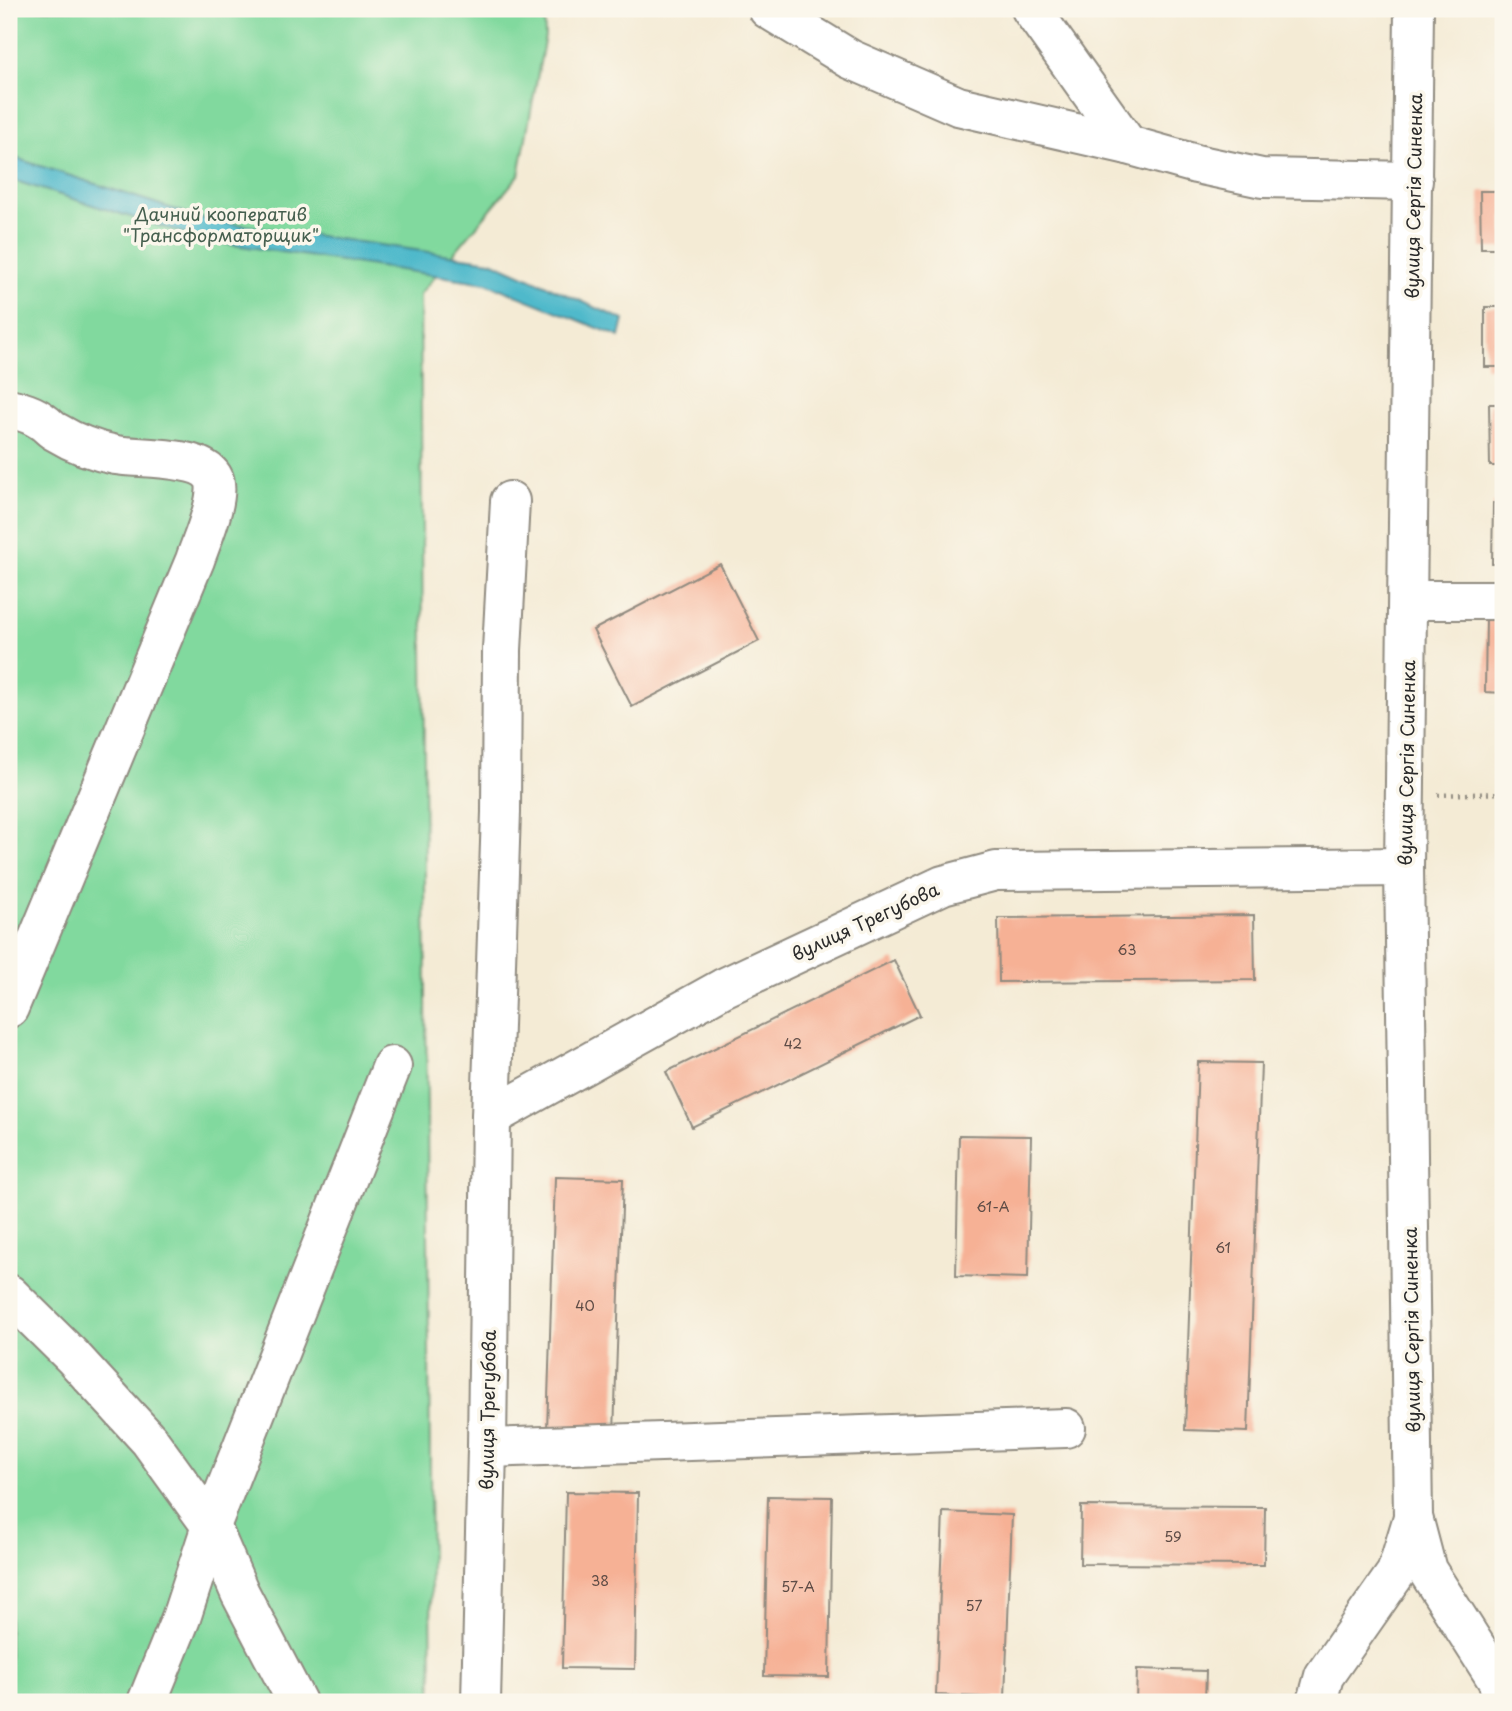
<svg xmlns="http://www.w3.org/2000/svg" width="1512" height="1711" viewBox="0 0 1512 1711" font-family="'Playpen Sans',sans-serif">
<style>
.green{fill:#81d99e;stroke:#568264;stroke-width:2}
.water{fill:#4fb9cb;stroke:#3d727b;stroke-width:2}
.building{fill:#f6b195}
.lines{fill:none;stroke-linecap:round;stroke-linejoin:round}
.minor-casing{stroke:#908b80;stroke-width:42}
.path{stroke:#908b80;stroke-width:4.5;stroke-dasharray:2 5;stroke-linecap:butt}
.minor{stroke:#fff;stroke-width:38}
.labels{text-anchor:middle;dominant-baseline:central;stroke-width:7;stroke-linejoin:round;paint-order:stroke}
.number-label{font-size:14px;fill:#5e4c46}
.street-label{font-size:18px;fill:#2b2b2b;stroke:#fbf7ec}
.park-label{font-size:18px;fill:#455f4e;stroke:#fbf7ec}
</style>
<rect width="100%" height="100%" fill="#fbf7ec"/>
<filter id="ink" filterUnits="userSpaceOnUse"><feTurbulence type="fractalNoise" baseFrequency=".0143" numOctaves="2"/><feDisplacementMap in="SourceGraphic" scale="14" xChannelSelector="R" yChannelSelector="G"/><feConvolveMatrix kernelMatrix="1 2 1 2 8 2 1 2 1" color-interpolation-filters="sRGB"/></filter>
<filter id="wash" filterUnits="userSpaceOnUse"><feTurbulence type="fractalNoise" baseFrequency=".00686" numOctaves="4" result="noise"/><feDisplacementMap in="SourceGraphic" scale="28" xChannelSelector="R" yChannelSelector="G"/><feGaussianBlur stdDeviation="1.57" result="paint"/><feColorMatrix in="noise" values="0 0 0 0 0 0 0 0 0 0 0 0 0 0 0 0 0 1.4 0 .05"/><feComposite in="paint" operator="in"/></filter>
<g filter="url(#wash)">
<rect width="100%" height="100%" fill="#f4ebd5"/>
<path class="green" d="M 9,9 L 544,9 L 545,36 L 519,175 L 420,294 L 432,1702 L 9,1702 Z"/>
<path class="water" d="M 9,156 L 207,220 L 491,261 L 624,320 L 620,337 L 486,283 L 208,241 L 9,179 Z"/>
<g id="blocks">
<g class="building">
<path d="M 1480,191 L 1503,191 L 1503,248 L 1481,248 Z"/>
<rect x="1485" y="307" width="18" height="60"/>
<path d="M 1489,404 L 1503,404 L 1503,466 L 1490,466 Z"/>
<path d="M 1493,503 L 1503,503 L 1503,564 L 1492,564 Z"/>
<path d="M 720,564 L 759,641 L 632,707 L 593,630 Z"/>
<path d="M 1486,617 L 1503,618 L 1503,693 L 1485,692 Z"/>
<path d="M 1254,915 L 1255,980 L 999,982 L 998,918 Z"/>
<path d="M 894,960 L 920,1015 L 692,1127 L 666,1072 Z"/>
<path d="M 1198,1062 L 1261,1063 L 1248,1432 L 1185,1430 Z"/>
<path d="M 959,1135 L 1031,1136 L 1028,1278 L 956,1276 Z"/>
<path d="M 555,1177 L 623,1179 L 614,1433 L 547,1431 Z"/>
<path d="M 566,1492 L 638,1493 L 635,1669 L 562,1668 Z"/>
<path d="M 768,1496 L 832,1497 L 829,1677 L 764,1676 Z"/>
<path d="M 1081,1506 L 1265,1507 L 1264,1565 L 1080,1564 Z"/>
<path d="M 943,1512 L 1012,1515 L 1005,1698 L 936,1695 Z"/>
<path d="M 1137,1669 L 1206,1671 L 1205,1702 L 1136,1702 Z"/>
</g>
</g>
</g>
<g filter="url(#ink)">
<use href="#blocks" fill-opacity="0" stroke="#908b80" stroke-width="2"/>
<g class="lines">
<defs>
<g id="minor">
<path d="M 768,9 L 850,59 L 958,106 L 1128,145 L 1196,164 L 1262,178 L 1413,181"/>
<path d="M 1031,9 L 1128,145"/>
<path d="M 1414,9 L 1404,867 L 1413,1517 L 1427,1570 L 1497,1680 L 1503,1699"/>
<path d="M 9,408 C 21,411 33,414 43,422 C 48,425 51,430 56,432 C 74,443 95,451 116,455 C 140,459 200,455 213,477 C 223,493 201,542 195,560 L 9,1008"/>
<path d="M 1408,600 L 1503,600"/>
<path d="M 491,1117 L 723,988 L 943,885 L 996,871 L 1404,867"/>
<path d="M 9,1294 L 73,1357 L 149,1440 L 211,1526 L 240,1593 L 297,1702"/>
<path d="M 487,1448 L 1066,1428"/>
<path d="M 147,1702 L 181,1618 L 211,1526 L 392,1066"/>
<path d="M 481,1702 L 487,1448 L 491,1117 L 501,812 L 502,650 L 510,501"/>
<path d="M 1317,1702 L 1324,1676 L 1396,1573 L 1413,1517"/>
</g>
</defs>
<use href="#minor" class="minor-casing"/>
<path class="path" d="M 1438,795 L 1503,793"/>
<use href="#minor" class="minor"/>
</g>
</g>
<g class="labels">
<g class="number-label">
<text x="1127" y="949">63</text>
<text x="793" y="1043">42</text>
<text x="993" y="1206">61-А</text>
<text x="1223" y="1247">61</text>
<text x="585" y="1305">40</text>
<text x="1173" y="1536">59</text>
<text x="600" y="1580">38</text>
<text x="798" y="1586">57-А</text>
<text x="974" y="1605">57</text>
</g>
<g class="street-label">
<text transform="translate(1413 196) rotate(-89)">вулиця Сергія Синенка</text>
<text transform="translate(1406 763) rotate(-89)">вулиця Сергія Синенка</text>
<text transform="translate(865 921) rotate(-25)">вулиця Трегубова</text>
<text transform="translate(1411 1330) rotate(-91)">вулиця Сергія Синенка</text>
<text transform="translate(487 1410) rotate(-89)">вулиця Трегубова</text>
</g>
<g class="park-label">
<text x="221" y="213">Дачний кооператив<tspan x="221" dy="21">"Трансформаторщик"</tspan></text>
</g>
</g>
<rect width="1512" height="1711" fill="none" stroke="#fbf7ec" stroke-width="35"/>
</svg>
